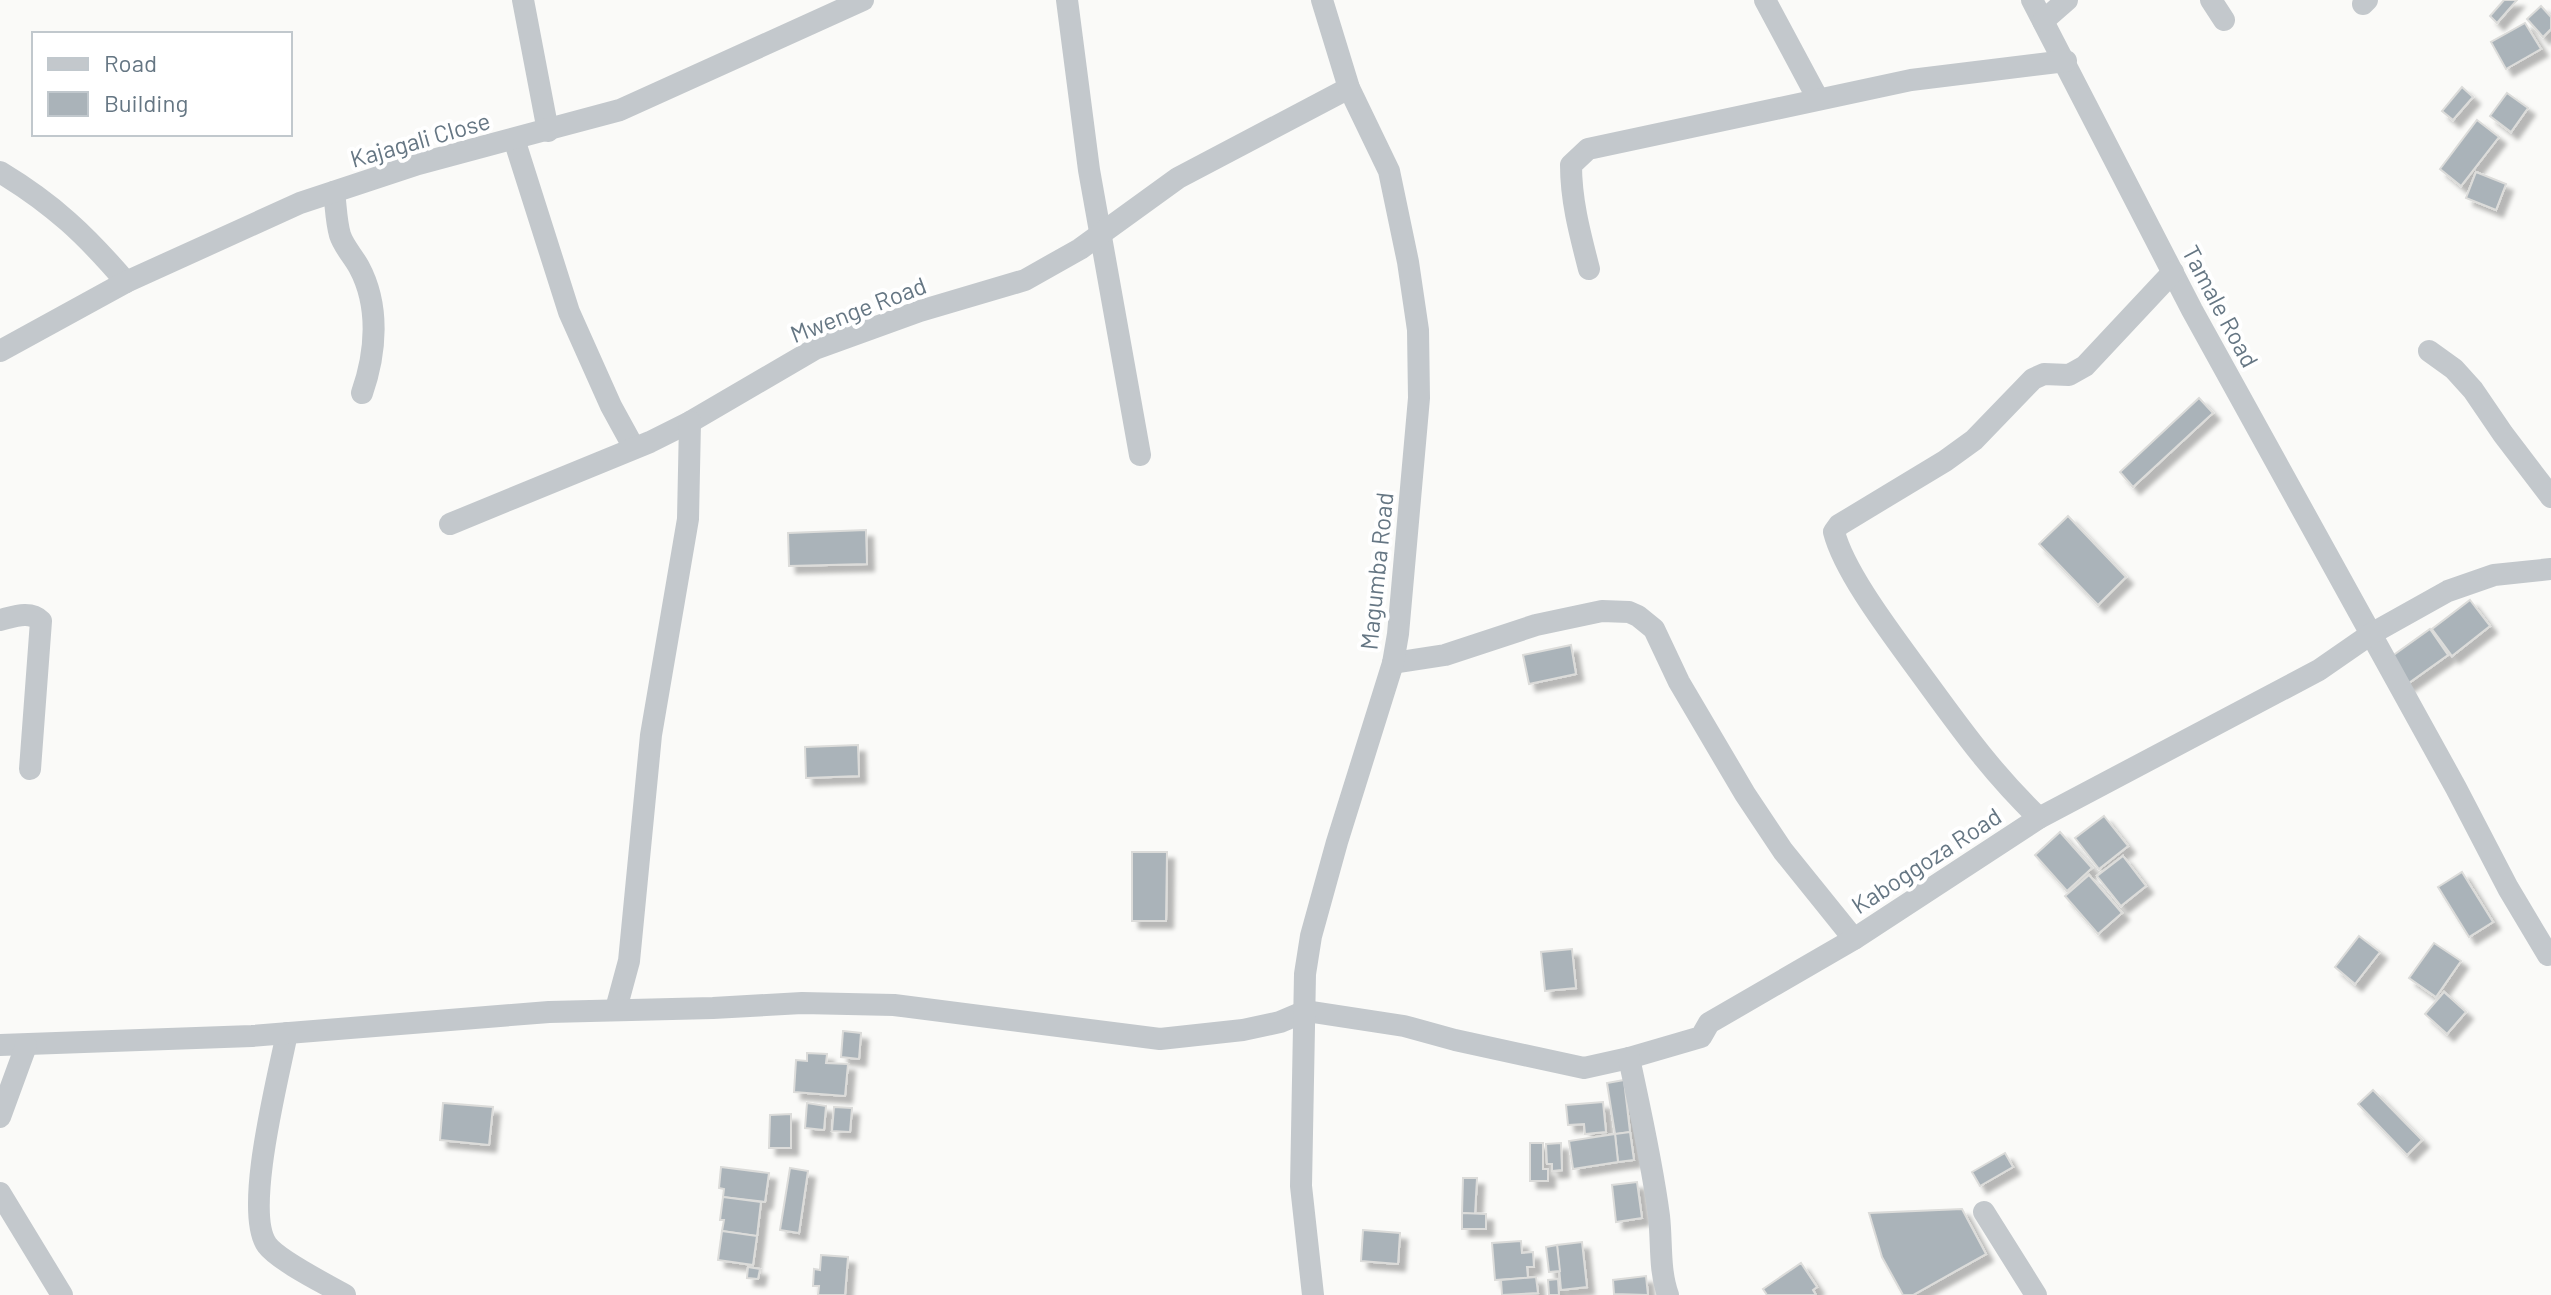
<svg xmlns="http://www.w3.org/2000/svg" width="2551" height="1295" viewBox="0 0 2551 1295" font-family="Barlow,sans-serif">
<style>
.building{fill:#aab3b9;stroke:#dcdcda;stroke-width:2;filter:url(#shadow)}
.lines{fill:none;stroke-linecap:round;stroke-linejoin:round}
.street{stroke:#c3c8cc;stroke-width:22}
.labels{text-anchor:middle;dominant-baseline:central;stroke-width:8;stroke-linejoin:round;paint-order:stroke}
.street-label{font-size:24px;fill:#657683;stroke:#fff}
</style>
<defs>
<filter id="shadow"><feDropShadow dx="7" dy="7" stdDeviation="2" flood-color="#0004"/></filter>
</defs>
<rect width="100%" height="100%" fill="#fafaf8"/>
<g class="building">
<path d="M 2504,0 L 2517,0 L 2497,23 L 2490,16 Z"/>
<path d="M 2541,6 L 2551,17 L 2551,29 L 2543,37 L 2527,19 Z"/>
<path d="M 2525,23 L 2541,49 L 2506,69 L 2491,42 Z"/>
<path d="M 2462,87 L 2473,97 L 2453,120 L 2442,111 Z"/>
<path d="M 2507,93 L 2528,108 L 2511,132 L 2490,116 Z"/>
<path d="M 2477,120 L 2499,137 L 2461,186 L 2440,169 Z"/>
<path d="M 2476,172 L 2506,184 L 2496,210 L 2466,198 Z"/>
<path d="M 2199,398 L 2213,413 L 2133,487 L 2120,472 Z"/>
<path d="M 2068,516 L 2126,577 L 2098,605 L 2039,544 Z"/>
<path d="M 866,530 L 867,564 L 789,566 L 788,533 Z"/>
<path d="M 2470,600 L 2490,626 L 2452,656 L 2432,629 Z"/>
<path d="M 2430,629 L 2448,655 L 2406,685 L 2388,659 Z"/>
<path d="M 1571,645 L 1576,674 L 1529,684 L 1523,655 Z"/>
<path d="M 858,745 L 859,776 L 806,778 L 805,747 Z"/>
<path d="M 2104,816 L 2128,846 L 2099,869 L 2075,838 Z"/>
<path d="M 2060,832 L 2092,868 L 2067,891 L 2035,855 Z"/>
<path d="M 1132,852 L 1167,852 L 1166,921 L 1132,921 Z"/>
<path d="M 2123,856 L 2146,886 L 2121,906 L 2097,876 Z"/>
<path d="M 2462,872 L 2493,922 L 2469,937 L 2438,887 Z"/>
<path d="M 2089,875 L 2122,913 L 2098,934 L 2065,896 Z"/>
<path d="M 2359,936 L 2380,952 L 2355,984 L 2335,967 Z"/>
<path d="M 2434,943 L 2461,961 L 2436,997 L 2409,978 Z"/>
<path d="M 1572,949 L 1576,988 L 1545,991 L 1541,952 Z"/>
<path d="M 2444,992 L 2466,1012 L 2447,1034 L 2425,1014 Z"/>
<path d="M 843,1031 L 861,1033 L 859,1059 L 841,1057 Z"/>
<path d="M 807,1053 L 827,1054 L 826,1063 L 848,1064 L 845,1096 L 794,1092 L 796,1060 L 807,1061 Z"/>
<path d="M 1624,1080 L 1630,1132 L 1615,1134 L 1607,1083 Z"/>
<path d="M 2373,1090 L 2422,1140 L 2407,1155 L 2358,1104 Z"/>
<path d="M 1603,1102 L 1606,1132 L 1585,1134 L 1584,1124 L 1568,1125 L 1566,1105 Z"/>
<path d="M 443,1103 L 493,1107 L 489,1145 L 440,1140 Z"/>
<path d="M 807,1103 L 826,1106 L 824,1130 L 805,1128 Z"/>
<path d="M 834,1107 L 852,1108 L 850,1132 L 832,1131 Z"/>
<path d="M 791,1114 L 791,1148 L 769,1148 L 770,1115 Z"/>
<path d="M 1630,1132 L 1634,1160 L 1618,1162 L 1615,1134 Z"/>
<path d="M 1615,1134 L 1618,1162 L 1573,1169 L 1569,1141 Z"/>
<path d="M 1530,1143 L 1543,1143 L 1543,1169 L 1548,1169 L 1548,1181 L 1530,1181 Z"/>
<path d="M 1561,1143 L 1562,1170 L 1552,1171 L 1552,1164 L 1547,1164 L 1546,1144 Z"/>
<path d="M 2005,1153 L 2013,1167 L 1980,1186 L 1972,1172 Z"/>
<path d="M 721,1167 L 769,1173 L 765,1202 L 723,1197 L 724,1189 L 719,1188 Z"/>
<path d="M 790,1168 L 808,1171 L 799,1233 L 780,1230 Z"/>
<path d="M 1463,1178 L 1477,1178 L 1475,1214 L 1462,1213 Z"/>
<path d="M 1637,1182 L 1642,1218 L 1616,1222 L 1612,1185 Z"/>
<path d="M 723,1197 L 761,1202 L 757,1236 L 722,1231 L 724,1220 L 720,1220 Z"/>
<path d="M 1962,1209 L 1986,1254 L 1913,1295 L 1903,1295 L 1882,1257 L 1869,1213 Z"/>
<path d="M 1462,1213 L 1486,1214 L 1486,1229 L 1462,1229 Z"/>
<path d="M 1363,1230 L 1400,1233 L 1398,1264 L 1361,1261 Z"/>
<path d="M 722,1231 L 757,1236 L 753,1265 L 718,1260 Z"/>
<path d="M 1521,1241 L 1522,1253 L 1533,1252 L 1534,1267 L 1527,1267 L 1528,1278 L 1495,1280 L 1492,1243 Z"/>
<path d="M 1582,1242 L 1587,1287 L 1561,1290 L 1557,1245 Z"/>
<path d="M 1557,1245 L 1560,1271 L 1549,1272 L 1546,1247 Z"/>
<path d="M 821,1255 L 848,1257 L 845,1295 L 818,1295 L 819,1286 L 813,1286 L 814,1269 L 820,1270 Z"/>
<path d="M 1801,1263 L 1817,1287 L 1813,1290 L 1816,1295 L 1767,1295 L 1763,1289 Z"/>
<path d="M 748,1267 L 760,1269 L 758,1279 L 747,1278 Z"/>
<path d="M 1646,1276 L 1648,1295 L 1614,1294 L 1613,1280 Z"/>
<path d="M 1536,1277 L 1538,1293 L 1502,1295 L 1501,1280 Z"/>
<path d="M 1558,1279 L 1559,1295 L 1549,1295 L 1548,1280 Z"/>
</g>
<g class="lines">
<g class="street">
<path d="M 523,0 L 548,131"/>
<path d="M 1067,0 L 1089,170 L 1140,455"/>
<path d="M 1765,0 L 1818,99"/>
<path d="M 2032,0 L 2192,310 L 2456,788 L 2508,888 L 2548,955"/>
<path d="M 2211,0 L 2224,20"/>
<path d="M 2363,4 L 2367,0"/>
<path d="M 2043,21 L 2067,0"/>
<path d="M 514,139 L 569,312 L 611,406 L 634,448"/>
<path d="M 0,172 C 53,204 86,235 126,282"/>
<path d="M 334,192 C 336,206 336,221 340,235 C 344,247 353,256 359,267 C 380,306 376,353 362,393"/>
<path d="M 1589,269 C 1580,234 1571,201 1571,165 L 1588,149 L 1911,80 L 2066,61"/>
<path d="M 0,351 L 126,282 L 300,203 L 418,164 L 620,110 L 863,0"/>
<path d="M 2429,351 L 2454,369 L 2473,390 L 2503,434 L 2551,497"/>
<path d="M 450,524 L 650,442 L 690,422 L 815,349 L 920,311 L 1025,280 L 1080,249 L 1178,178 L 1349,88"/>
<path d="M 0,620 C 13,617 30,610 41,621 L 30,769"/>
<path d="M 1393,663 L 1445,655 L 1536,625 L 1602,611 L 1629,612 L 1638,616 L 1654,629 L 1679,682 L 1745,794 L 1783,851 L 1854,939"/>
<path d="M 2039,818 C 1987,768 1954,719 1912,662 C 1888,629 1844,571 1834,532 L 1839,525 L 1945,461 L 1974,440 L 2033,379 L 2044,374 L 2069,375 L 2085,366 L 2173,272"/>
<path d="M 616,1009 L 629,961 L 651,735 L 688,519 L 690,422"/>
<path d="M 287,1033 C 279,1075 243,1212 267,1245 C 279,1261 326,1284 345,1295"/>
<path d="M 0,1045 L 252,1036 L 549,1012 L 713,1008 L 802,1003 L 894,1005 L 1160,1039 L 1243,1030 L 1280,1022 L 1306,1011 L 1404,1026 L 1455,1040 L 1584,1068 L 1629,1058 L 1701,1037 L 1709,1023 L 1854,939 L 2039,818 L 2319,670 L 2371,634 L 2448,591 L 2494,575 L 2551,569"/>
<path d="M 1629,1058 C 1640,1110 1652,1162 1659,1216 C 1662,1242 1659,1270 1668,1295"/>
<path d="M 0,1117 L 26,1046"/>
<path d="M 0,1193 L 62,1295"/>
<path d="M 1984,1212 L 2036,1295"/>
<path d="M 1313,1295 L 1301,1186 L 1305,974 L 1311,936 L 1337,842 L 1393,663 L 1398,634 L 1419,398 L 1418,330 L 1408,262 L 1389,171 L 1349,88 L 1322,0"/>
</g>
</g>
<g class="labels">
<g class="street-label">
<text transform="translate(420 139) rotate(-16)">Kajagali Close</text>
<text transform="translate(2221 306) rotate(62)">Tamale Road</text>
<text transform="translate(858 309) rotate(-21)">Mwenge Road</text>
<text transform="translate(1376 571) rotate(-84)">Magumba Road</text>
<text transform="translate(1926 860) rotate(-33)">Kaboggoza Road</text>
</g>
</g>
<rect x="32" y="32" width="260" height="104" fill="#ffffff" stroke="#c1c8cd" stroke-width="2"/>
<rect x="48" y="58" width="40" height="12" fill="#c3c8cc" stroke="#c1c8cd" stroke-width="2"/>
<text x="104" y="72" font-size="24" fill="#657683">Road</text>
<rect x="48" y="92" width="40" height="24" fill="#aab3b9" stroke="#c1c8cd" stroke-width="2"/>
<text x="104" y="112" font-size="24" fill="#657683">Building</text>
</svg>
